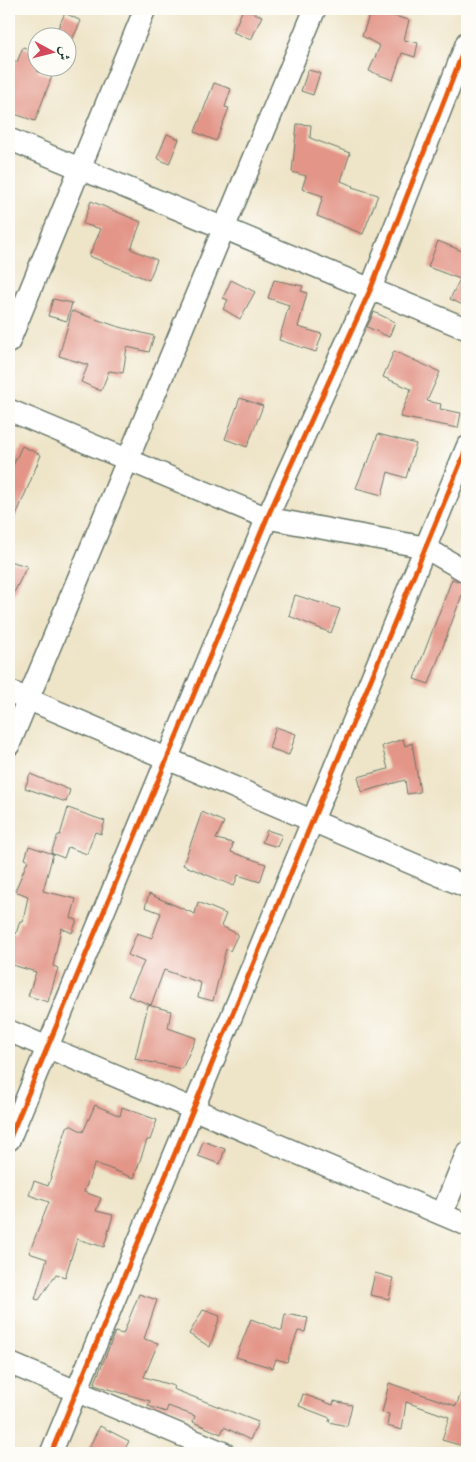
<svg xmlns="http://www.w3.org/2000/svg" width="476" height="1462" viewBox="0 0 476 1462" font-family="'EB Garamond',Amiri,serif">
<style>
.building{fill:#e39588}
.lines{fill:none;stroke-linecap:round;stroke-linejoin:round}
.minor-casing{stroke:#677768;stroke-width:24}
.minor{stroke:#fff;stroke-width:21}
.cycleway-casing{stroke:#fdfcf7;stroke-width:8}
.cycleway{stroke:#e8590c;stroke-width:5}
</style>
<rect width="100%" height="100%" fill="#fdfcf7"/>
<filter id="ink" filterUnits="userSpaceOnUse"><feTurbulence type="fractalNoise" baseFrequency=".02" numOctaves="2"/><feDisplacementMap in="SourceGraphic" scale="10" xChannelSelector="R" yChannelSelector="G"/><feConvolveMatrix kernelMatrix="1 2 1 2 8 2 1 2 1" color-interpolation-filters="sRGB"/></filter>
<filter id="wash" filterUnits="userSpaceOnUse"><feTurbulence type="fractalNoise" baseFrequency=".0096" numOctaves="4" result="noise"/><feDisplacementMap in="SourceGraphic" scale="20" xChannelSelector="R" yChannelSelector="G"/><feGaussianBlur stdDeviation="1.12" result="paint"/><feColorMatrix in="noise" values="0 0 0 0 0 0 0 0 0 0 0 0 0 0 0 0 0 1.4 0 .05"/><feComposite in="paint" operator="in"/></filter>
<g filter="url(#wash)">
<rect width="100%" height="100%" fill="#eee4c8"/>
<g id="blocks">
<g class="building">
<path d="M 243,9 L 262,16 L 251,40 L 233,32 Z"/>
<path d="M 371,10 L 409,20 L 404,40 L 418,43 L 415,57 L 402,53 L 393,80 L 369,71 L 380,46 L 362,36 Z"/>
<path d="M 65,13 L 81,21 L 72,40 L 56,32 Z"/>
<path d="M 23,47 L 38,53 L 38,72 L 52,76 L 35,121 L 9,112 L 9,58 L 17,62 Z"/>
<path d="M 308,70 L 320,73 L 313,95 L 301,91 Z"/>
<path d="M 214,83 L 231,89 L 225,107 L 229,108 L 216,141 L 195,132 Z"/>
<path d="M 297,124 L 311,125 L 310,138 L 350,153 L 341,181 L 353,186 L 352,187 L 378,195 L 363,234 L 317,216 L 323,196 L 302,189 L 306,176 L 292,172 Z"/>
<path d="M 167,134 L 179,139 L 169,164 L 157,158 Z"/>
<path d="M 91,201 L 141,222 L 131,249 L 157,260 L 149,280 L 89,256 L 101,229 L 83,224 Z"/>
<path d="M 438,241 L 467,253 L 467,307 L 450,299 L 460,279 L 428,267 Z"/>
<path d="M 231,280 L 255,292 L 240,319 L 223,309 L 228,300 L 223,298 Z"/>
<path d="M 274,280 L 303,286 L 301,291 L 307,293 L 298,327 L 322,334 L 316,352 L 279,340 L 289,305 L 268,298 Z"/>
<path d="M 53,299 L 72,303 L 67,321 L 48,316 Z"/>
<path d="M 72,311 L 116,326 L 154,336 L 149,352 L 127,347 L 123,373 L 109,371 L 101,391 L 81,382 L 88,365 L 59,356 Z"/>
<path d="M 374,312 L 395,322 L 389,337 L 367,327 Z"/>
<path d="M 394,351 L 440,372 L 427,401 L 441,404 L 440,409 L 461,413 L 458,428 L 400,417 L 411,389 L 383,377 Z"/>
<path d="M 240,398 L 263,406 L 247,447 L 225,439 Z"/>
<path d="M 378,434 L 416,444 L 406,478 L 388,472 L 382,495 L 356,488 L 366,463 L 368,463 Z"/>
<path d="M 22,446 L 41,455 L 9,533 L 9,474 Z"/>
<path d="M 9,561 L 27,566 L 9,603 Z"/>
<path d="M 452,579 L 466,584 L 429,684 L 414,679 Z"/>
<path d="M 295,595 L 340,609 L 331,633 L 289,616 Z"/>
<path d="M 276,727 L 296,734 L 289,755 L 269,748 Z"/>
<path d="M 403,739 L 405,746 L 412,743 L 420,792 L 407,794 L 405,780 L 362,792 L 358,777 L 388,769 L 382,746 Z"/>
<path d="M 30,774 L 70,790 L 66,802 L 25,788 Z"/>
<path d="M 68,808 L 105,821 L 101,834 L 95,832 L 87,854 L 68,847 L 64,858 L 51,853 L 58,835 L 60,835 Z"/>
<path d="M 202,812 L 224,822 L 216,839 L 233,843 L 231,852 L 266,864 L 260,882 L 238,875 L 234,886 L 183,865 Z"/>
<path d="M 267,830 L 282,835 L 277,847 L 262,842 Z"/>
<path d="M 29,846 L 53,854 L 43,891 L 76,899 L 71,918 L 77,920 L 72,933 L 61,928 L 53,966 L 58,968 L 48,1002 L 28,996 L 36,972 L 9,964 L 9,931 L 16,934 L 20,921 L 23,922 L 28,896 L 15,891 L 28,860 L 25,859 Z"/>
<path d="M 149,894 L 195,914 L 198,902 L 226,914 L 221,926 L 238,934 L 230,951 L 226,949 L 213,1001 L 198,997 L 201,983 L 164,970 L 151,1005 L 128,996 L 144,962 L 128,955 L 137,933 L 152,938 L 161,913 L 145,907 Z"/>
<path d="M 148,1005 L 171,1011 L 168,1028 L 196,1038 L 182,1069 L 135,1059 Z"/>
<path d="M 95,1105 L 120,1116 L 122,1107 L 157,1120 L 150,1140 L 147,1140 L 134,1178 L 95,1163 L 84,1192 L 101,1198 L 96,1211 L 113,1215 L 104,1247 L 77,1239 L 65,1277 L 56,1274 L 39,1300 L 35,1299 L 47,1259 L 29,1253 L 49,1202 L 29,1195 L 34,1181 L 48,1186 L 67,1127 L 70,1125 L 83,1132 Z"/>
<path d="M 203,1141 L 225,1149 L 220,1164 L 198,1156 Z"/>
<path d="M 375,1273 L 393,1278 L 389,1299 L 370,1295 Z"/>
<path d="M 139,1294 L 157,1300 L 144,1339 L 158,1343 L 144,1377 L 174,1386 L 173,1389 L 258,1422 L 250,1440 L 224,1427 L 221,1434 L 193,1422 L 195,1416 L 168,1406 L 166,1412 L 148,1406 L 150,1401 L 94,1385 L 115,1332 L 123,1334 Z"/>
<path d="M 203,1310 L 220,1316 L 210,1347 L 189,1334 Z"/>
<path d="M 285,1314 L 308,1318 L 305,1332 L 298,1331 L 287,1362 L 276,1359 L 273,1368 L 236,1357 L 251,1319 L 282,1331 Z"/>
<path d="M 466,1380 L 467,1432 L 463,1446 L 442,1440 L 449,1417 L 406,1402 L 402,1430 L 387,1426 L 389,1414 L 382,1413 L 389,1383 L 456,1406 Z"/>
<path d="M 303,1394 L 333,1405 L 334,1401 L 352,1405 L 347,1426 L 329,1422 L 330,1418 L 299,1406 Z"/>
<path d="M 100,1426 L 129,1441 L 123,1453 L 86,1453 Z"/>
</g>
</g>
</g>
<g filter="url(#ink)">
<use href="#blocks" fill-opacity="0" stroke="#677768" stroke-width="1"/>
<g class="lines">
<defs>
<g id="minor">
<path d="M 9,139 L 467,329"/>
<path d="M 9,342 L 145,9"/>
<path d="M 9,410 L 267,518 L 424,547 L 467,572"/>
<path d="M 9,691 L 467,887"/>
<path d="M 9,745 L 315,9"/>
<path d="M 9,1031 L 467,1225"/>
<path d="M 9,1140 L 267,518 L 371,288 L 467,42"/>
<path d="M 442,1214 L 467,1153"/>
<path d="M 9,1363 L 224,1453"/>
<path d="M 51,1453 L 467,447"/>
</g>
</defs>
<use href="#minor" class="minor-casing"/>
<use href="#minor" class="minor"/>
<defs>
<g id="cycleway">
<path d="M 9,1140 L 267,518 L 371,288 L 467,42"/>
<path d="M 51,1453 L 467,447"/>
</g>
</defs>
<use href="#cycleway" class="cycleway-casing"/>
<use href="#cycleway" class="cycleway"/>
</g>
</g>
<rect width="476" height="1462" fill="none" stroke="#fdfcf7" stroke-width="30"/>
<g transform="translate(52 52) rotate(97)"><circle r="24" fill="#fdfcf7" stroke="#a4b0a9"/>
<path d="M0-4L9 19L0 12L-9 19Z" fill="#d1495b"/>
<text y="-8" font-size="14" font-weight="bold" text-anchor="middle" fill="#1f3d34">ش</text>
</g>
</svg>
